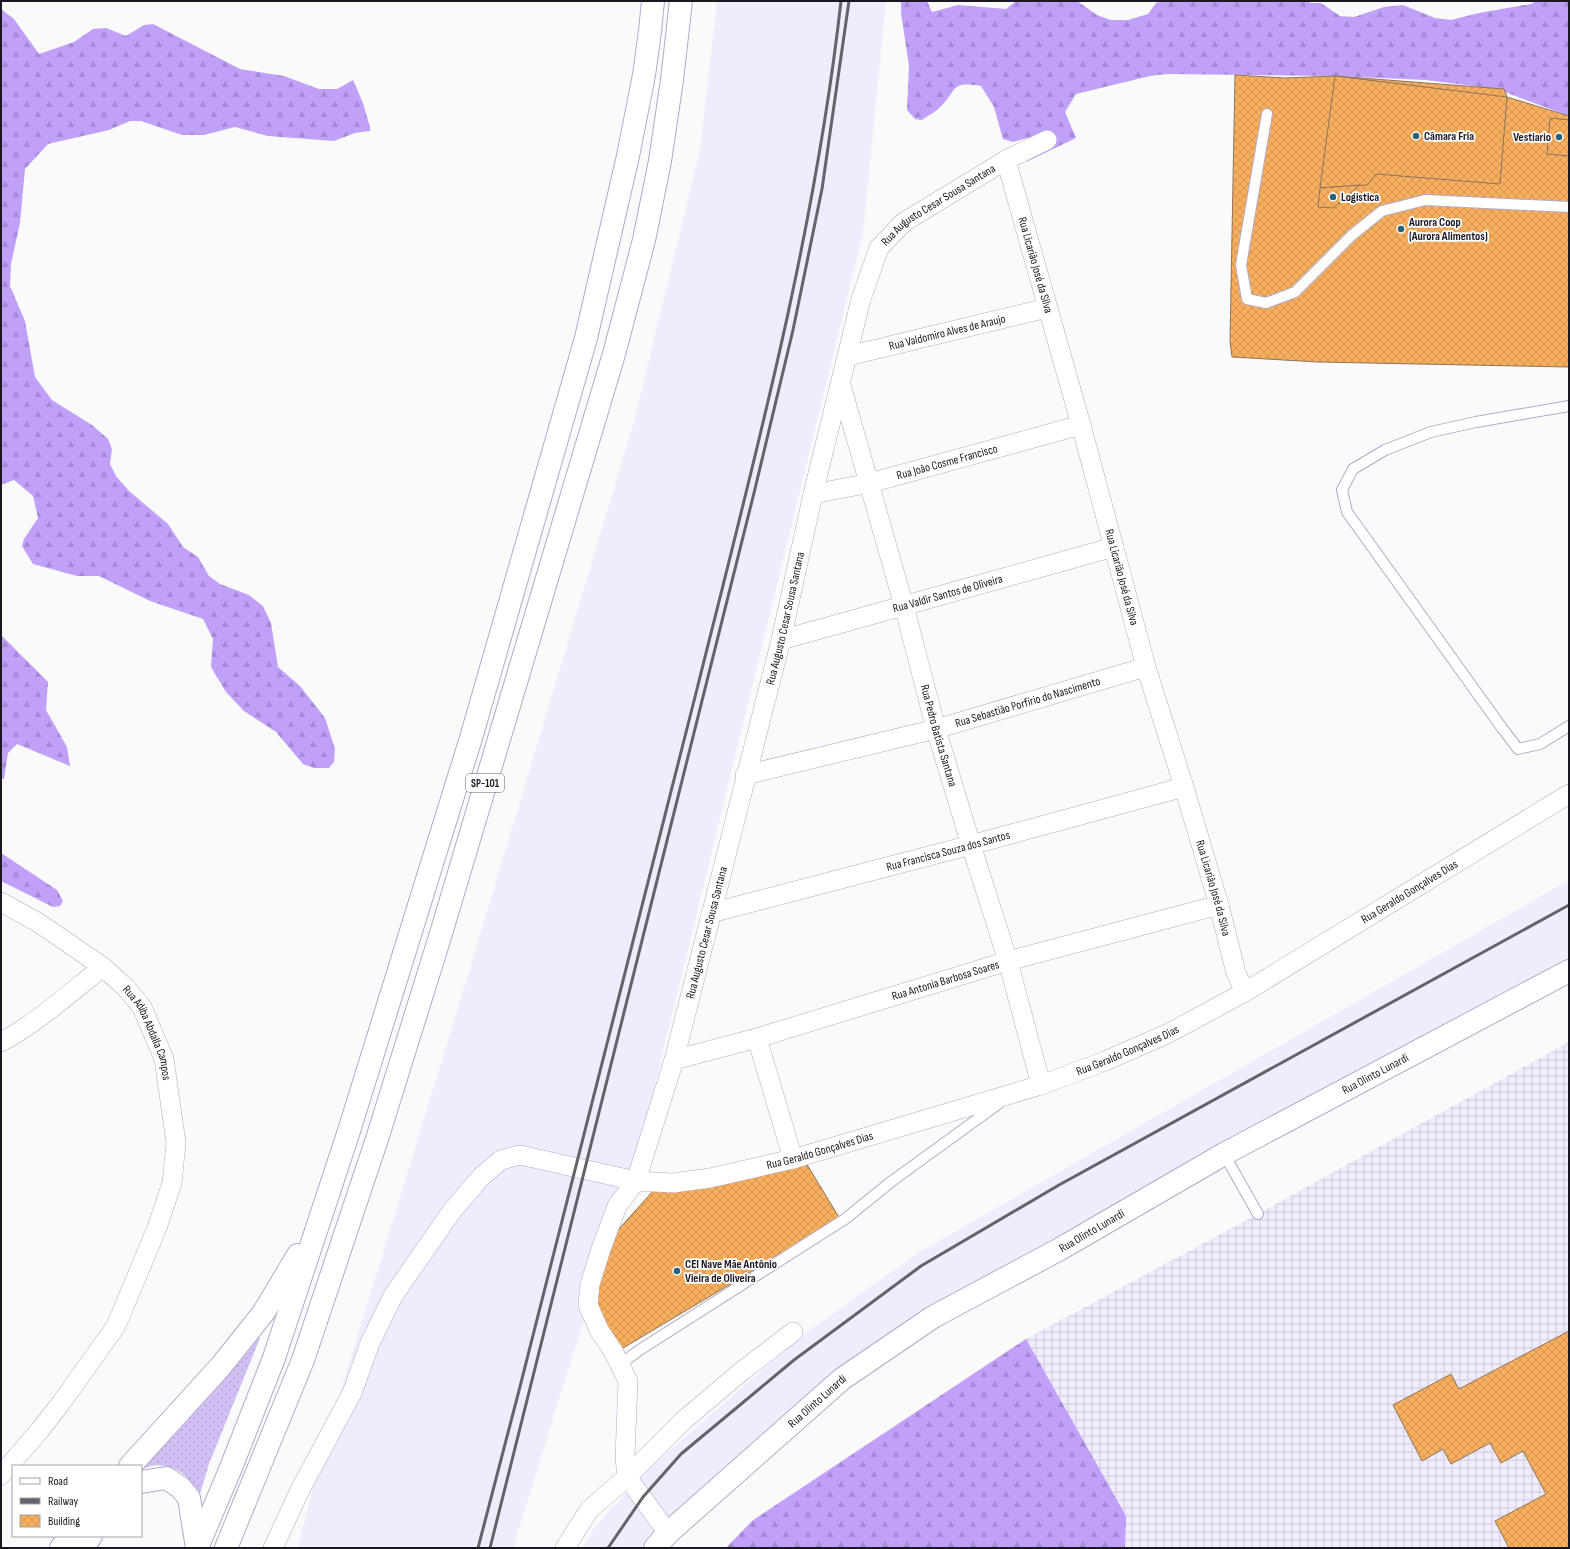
<svg xmlns="http://www.w3.org/2000/svg" width="1570" height="1549" viewBox="0 0 1570 1549" font-family="'Sofia Sans Condensed',sans-serif">
<style>
.built{fill:#f1ecfd}
.industrial{fill:url(#industrial-grid)}
.grass{fill:url(#grass-dots)}
.forest{fill:url(#forest-firs)}
.building{fill:url(#building-cross-hatch);stroke:#8d745c}
.lines{fill:none;stroke-linecap:round;stroke-linejoin:round}
.lane-casing{stroke:#b4a9c9;stroke-width:12}
.street-casing{stroke:#b4a9c9;stroke-width:20}
.secondary-casing{stroke:#b4a9c9;stroke-width:24}
.highway-casing{stroke:#b4a9c9;stroke-width:24}
.lane{stroke:#fff;stroke-width:10}
.street{stroke:#fff;stroke-width:19}
.secondary{stroke:#fff;stroke-width:22}
.highway{stroke:#fff;stroke-width:22}
.rail{stroke:#65626a;stroke-width:3}
.poi-dot{fill:#29627b;stroke:#fff;stroke-width:1.5}
.labels{text-anchor:middle;dominant-baseline:central;stroke-width:3.5;stroke-linejoin:round;paint-order:stroke}
.shield{fill:#fff;stroke:#5f5d64;stroke-width:1}
.shield-label{font-size:11px;font-weight:bold;fill:#1b1722}
.poi-label{font-size:12px;font-weight:bold;fill:#1b1722;stroke:#fff;text-anchor:start}
.street-label{font-size:12px;fill:#1b1722;stroke:#fff}
</style>
<defs>
<pattern id="industrial-grid" width="8" height="8" patternUnits="userSpaceOnUse"><rect width="8" height="8" fill="#f1ecfd"/><path d="M0 4h8M4 0v8" fill="none" stroke="#cecad9"/></pattern>
<pattern id="grass-dots" width="8" height="8" patternUnits="userSpaceOnUse"><rect width="8" height="8" fill="#d2c0f4"/><path d="M2 2h.1M6 6h.1" fill="none" stroke="#b4a4d1" stroke-width="1.8" stroke-linecap="round"/></pattern>
<pattern id="forest-firs" width="22" height="20" patternUnits="userSpaceOnUse"><rect width="22" height="20" fill="#c1a0f9"/><path d="M5 1l3.5 6h-7zM16 11l3.5 6h-7z" fill="#a589d5"/></pattern>
<pattern id="building-cross-hatch" width="8" height="8" patternUnits="userSpaceOnUse"><rect width="8" height="8" fill="#f7af5e"/><path d="M0 0l8 8M0 8l8-8" fill="none" stroke="#d39651"/></pattern>
</defs>
<rect width="100%" height="100%" fill="#fafafa"/>
<g class="built">
<path d="M 717,1 L 886,1 L 863,233 L 641,1142 L 564,1383 L 513,1548 L 298,1548 L 319,1462 L 469,972 L 634,422 L 700,150 Z"/>
<path d="M 1569,880 L 1569,971 L 933,1317 L 655,1548 L 582,1548 L 594,1528 L 644,1473 L 800,1337 L 918,1253 Z"/>
</g>
<path class="industrial" d="M 1569,1042 L 1569,1548 L 726,1548 L 752,1521 L 1026,1339 L 1258,1214 Z"/>
<path class="grass" d="M 253,1337 L 260,1338 L 209,1464 L 195,1511 C 195,1502 195,1490 191,1483 C 183,1467 154,1459 141,1471 L 141,1466 Z"/>
<g class="forest">
<path d="M 901,1 L 927,1 L 932,12 L 958,5 L 1006,9 L 1016,1 L 1077,1 L 1097,15 L 1111,20 L 1128,20 L 1148,14 L 1156,3 L 1161,1 L 1308,1 L 1310,3 L 1321,3 L 1340,16 L 1354,17 L 1384,7 L 1403,5 L 1435,18 L 1451,20 L 1479,13 L 1531,4 L 1536,1 L 1569,1 L 1569,116 L 1497,89 L 1426,80 L 1335,76 L 1167,74 L 1150,76 L 1076,94 L 1065,112 L 1076,138 L 1026,162 L 1043,145 L 1034,136 L 1013,142 L 1003,139 L 994,107 L 981,86 C 948,80 958,92 938,109 C 934,113 927,116 922,120 L 915,119 L 907,110 L 909,66 L 901,13 Z"/>
<path d="M 1,9 L 14,19 L 39,54 L 74,42 L 93,29 L 106,28 L 126,36 L 144,25 L 153,24 L 240,69 L 284,76 L 319,89 L 337,89 L 353,80 L 363,103 L 370,127 L 370,131 L 355,133 L 334,141 L 268,136 L 235,127 L 204,135 L 182,135 L 141,121 L 130,121 L 109,130 L 48,144 L 25,169 L 20,223 L 11,264 L 10,286 L 25,321 L 35,377 L 52,400 L 92,425 L 108,439 L 112,449 L 110,464 L 116,476 L 129,491 L 168,524 L 183,547 L 198,557 L 209,576 L 220,584 L 249,595 L 263,606 L 271,623 L 278,667 L 300,686 L 325,718 L 335,749 L 334,762 L 329,768 L 314,768 L 303,764 L 276,732 L 244,711 L 226,692 L 211,667 L 213,639 L 203,619 L 150,601 L 99,576 L 77,576 L 33,564 L 22,546 L 24,539 L 38,518 L 33,496 L 14,480 L 1,485 Z"/>
<path d="M 1,635 L 48,682 L 46,710 L 67,747 L 70,766 L 17,744 L 8,753 L 4,779 L 1,779 Z"/>
<path d="M 1,853 L 57,890 L 63,901 L 60,906 L 53,907 L 1,881 Z"/>
<path d="M 1026,1339 L 1126,1516 L 1125,1548 L 726,1548 L 752,1521 Z"/>
</g>
<g class="building">
<path d="M 1235,75 L 1285,78 L 1335,76 L 1504,89 L 1507,97 L 1569,116 L 1569,367 L 1318,362 L 1232,357 L 1230,341 Z"/>
<path d="M 1335,76 L 1507,97 L 1500,184 L 1376,174 L 1367,185 L 1320,188 Z"/>
<path d="M 1550,118 L 1569,120 L 1569,156 L 1547,154 Z"/>
<path d="M 1360,185 L 1333,208 L 1318,207 L 1320,188 Z"/>
<path d="M 803,1158 L 840,1219 L 618,1351 L 590,1302 L 610,1239 L 653,1191 Z"/>
<path d="M 1569,1331 L 1569,1548 L 1509,1548 L 1495,1521 L 1546,1494 L 1523,1451 L 1501,1463 L 1490,1443 L 1451,1464 L 1443,1449 L 1422,1461 L 1393,1405 L 1451,1374 L 1459,1389 Z"/>
</g>
<g class="lines">
<defs>
<g id="lane">
<path d="M 1267,114 L 1241,265 L 1247,299 L 1266,303 L 1295,292 L 1352,235 L 1382,211 L 1425,200 L 1569,207"/>
<path d="M 1569,406 L 1476,422 L 1431,432 L 1385,450 L 1353,469 L 1342,490 L 1347,512 L 1502,728 L 1518,749 L 1540,744 L 1569,726"/>
<path d="M 1224,1154 L 1258,1214"/>
<path d="M 620,1365 L 638,1351 L 845,1219 L 892,1181 L 1001,1102"/>
</g>
<g id="street">
<path id="s1" d="M 1006,160 L 1081,425 L 1146,667 L 1184,787 L 1219,905 L 1236,973 L 1245,992"/>
<path id="s2" d="M 848,356 L 1047,308"/>
<path id="s3" d="M 841,385 L 904,606 L 936,729 L 971,845 L 1008,961 L 1041,1085"/>
<path id="s4" d="M 813,494 L 870,483 L 1081,425"/>
<path id="s5" d="M 781,640 L 1114,547"/>
<path id="s6" d="M 745,775 L 936,729 L 1146,667"/>
<path id="s7" d="M 1,902 L 39,923 L 103,967 L 125,987 L 142,1007 L 164,1059 L 176,1143 L 172,1183 L 157,1228 L 116,1326 L 61,1403 L 40,1430 L 1,1475"/>
<path id="s8" d="M 711,913 L 971,845 L 1184,787"/>
<path d="M 757,1038 L 793,1159"/>
<path d="M 1,1042 C 36,1024 72,991 103,967"/>
<path id="s9" d="M 674,1060 L 757,1038 L 1008,961 L 1219,905"/>
<path id="s10" d="M 668,1533 L 627,1477 L 625,1457 L 628,1381 L 613,1351 L 599,1330 L 588,1305 L 590,1284 L 601,1249 L 617,1206 L 636,1181 L 674,1060 L 781,640 L 813,494 L 861,299 L 879,248 L 904,222 L 1006,160 L 1047,140"/>
<path id="s11" d="M 273,1548 L 301,1488 L 352,1393 L 370,1343 L 393,1296 L 452,1211 L 482,1176 L 501,1160 L 520,1155 L 636,1181 L 673,1183 L 710,1178 L 793,1159 L 1041,1085 L 1105,1061 L 1167,1034 L 1245,992 L 1569,794"/>
<path d="M 565,1548 L 589,1510 L 627,1477 L 684,1420 L 742,1371 L 793,1332"/>
</g>
<g id="secondary">
<path id="s12" d="M 655,1548 L 668,1533 L 842,1379 L 933,1317 L 1060,1249 L 1224,1154 L 1569,971"/>
</g>
<g id="highway">
<path d="M 130,1466 L 221,1366 L 264,1312 L 298,1255"/>
<path d="M 141,1482 L 166,1478 L 180,1487 L 189,1498 L 197,1548"/>
<path d="M 61,1548 L 70,1536"/>
<path d="M 82,1548 L 91,1536"/>
<path d="M 197,1548 L 230,1470 L 274,1358 L 348,1134 L 471,738 L 586,338 L 628,156 L 644,75 L 650,31 L 653,1"/>
<path d="M 226,1548 L 303,1360 L 377,1139 L 439,940 L 614,354 L 644,240 L 660,161 L 672,80 L 681,1"/>
</g>
</defs>
<use href="#lane" class="lane-casing"/>
<use href="#street" class="street-casing"/>
<use href="#secondary" class="secondary-casing"/>
<use href="#highway" class="highway-casing"/>
<use href="#lane" class="lane"/>
<use href="#street" class="street"/>
<use href="#secondary" class="secondary"/>
<use href="#highway" class="highway"/>
<g class="rail">
<path d="M 478,1548 C 553,1262 625,975 697,689 C 754,461 815,234 841,1"/>
<path d="M 490,1548 L 754,493 L 793,330 L 822,189 L 849,1"/>
<path d="M 608,1548 L 643,1497 L 681,1454 L 794,1360 L 921,1266 L 1059,1185 L 1569,905"/>
</g>
</g>
<g class="poi-dot">
<circle cx="1416" cy="136" r="4"/>
<circle cx="1559" cy="137" r="4"/>
<circle cx="1333" cy="197" r="4"/>
<circle cx="1401" cy="229" r="4"/>
<circle cx="677" cy="1271" r="4"/>
</g>
<g class="labels">
<rect class="shield" x="466" y="774" width="38" height="18" rx="3"/>
<g class="shield-label">
<text x="485" y="783">SP-101</text>
</g>
<g class="poi-label">
<text x="1424" y="136">Câmara Fria</text>
<text x="1551" y="137" text-anchor="end">Vestiario</text>
<text x="1341" y="197">Logistica</text>
<text x="1409" y="222">Aurora Coop<tspan x="1409" dy="14">(Aurora Alimentos)</tspan></text>
<text x="685" y="1264">CEI Nave Mãe Antônio<tspan x="685" dy="14">Vieira de Oliveira</tspan></text>
</g>
<g class="street-label">
<text stroke="none"><textPath href="#s10" startOffset="1425">Rua Augusto Cesar Sousa Santana</textPath></text>
<text stroke="none"><textPath href="#s1" startOffset="109">Rua Licarião José da Silva</textPath></text>
<text stroke="none"><textPath href="#s2" startOffset="102">Rua Valdomiro Alves de Araujo</textPath></text>
<text stroke="none"><textPath href="#s4" startOffset="138">Rua João Cosme Francisco</textPath></text>
<text stroke="none"><textPath href="#s1" startOffset="433">Rua Licarião José da Silva</textPath></text>
<text stroke="none"><textPath href="#s5" startOffset="173">Rua Valdir Santos de Oliveira</textPath></text>
<text stroke="none"><textPath href="#s10" startOffset="969">Rua Augusto Cesar Sousa Santana</textPath></text>
<text stroke="none"><textPath href="#s6" startOffset="292">Rua Sebastião Porfírio do Nascimento</textPath></text>
<text stroke="none"><textPath href="#s3" startOffset="364">Rua Pedro Batista Santana</textPath></text>
<text stroke="none"><textPath href="#s8" startOffset="245">Rua Francisca Souza dos Santos</textPath></text>
<text stroke="none"><textPath href="#s1" startOffset="757">Rua Licarião José da Silva</textPath></text>
<text stroke="none"><textPath href="#s11" startOffset="1428">Rua Geraldo Gonçalves Dias</textPath></text>
<text stroke="none"><textPath href="#s10" startOffset="645">Rua Augusto Cesar Sousa Santana</textPath></text>
<text stroke="none"><textPath href="#s9" startOffset="283">Rua Antonia Barbosa Soares</textPath></text>
<text stroke="none"><textPath href="#s7" startOffset="203">Rua Adiba Abdalla Campos</textPath></text>
<text stroke="none"><textPath href="#s11" startOffset="1104">Rua Geraldo Gonçalves Dias</textPath></text>
<text stroke="none"><textPath href="#s12" startOffset="867">Rua Olinto Lunardi</textPath></text>
<text stroke="none"><textPath href="#s11" startOffset="780">Rua Geraldo Gonçalves Dias</textPath></text>
<text stroke="none"><textPath href="#s12" startOffset="543">Rua Olinto Lunardi</textPath></text>
<text stroke="none"><textPath href="#s12" startOffset="219">Rua Olinto Lunardi</textPath></text>
</g>
</g>
<rect width="1570" height="1549" fill="none" stroke="#1b1722" stroke-width="4"/>
<rect x="12" y="1465" width="130" height="72" fill="#ffffff" stroke="#a4a2a7"/>
<rect x="20" y="1478" width="20" height="6" fill="#ffffff" stroke="#a4a2a7"/>
<text x="48" y="1485" font-size="12" fill="#1b1722">Road</text>
<rect x="20" y="1498" width="20" height="6" fill="#65626a" stroke="#a4a2a7"/>
<text x="48" y="1505" font-size="12" fill="#1b1722">Railway</text>
<rect x="20" y="1515" width="20" height="12" fill="url(#building-cross-hatch)" stroke="#a4a2a7"/>
<text x="48" y="1525" font-size="12" fill="#1b1722">Building</text>
</svg>
